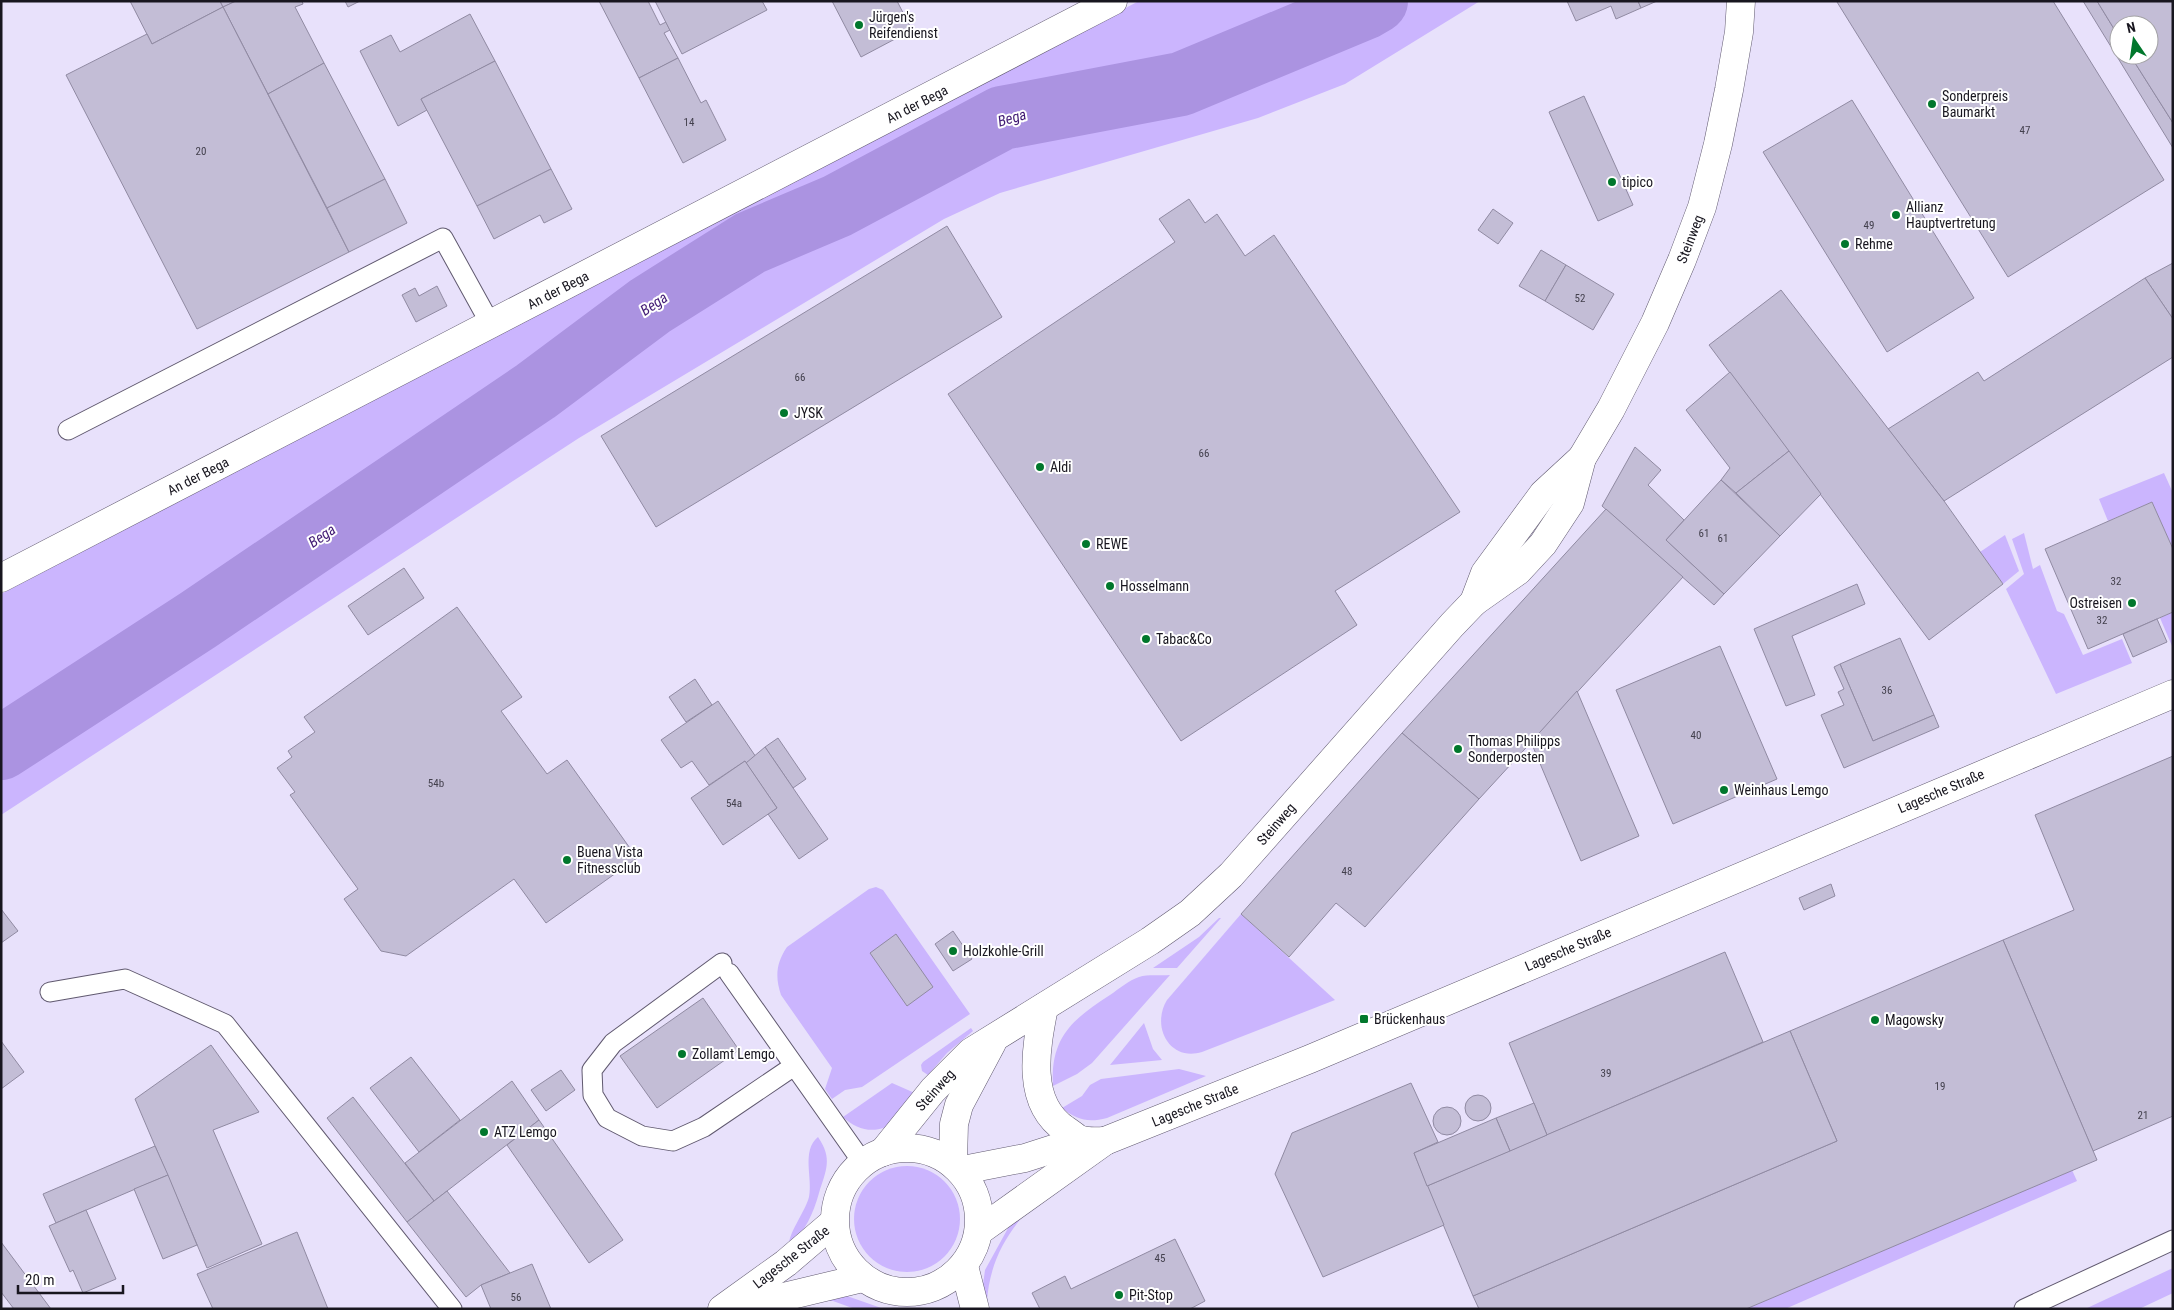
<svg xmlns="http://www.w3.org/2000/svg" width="2174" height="1310" viewBox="0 0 2174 1310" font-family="'Roboto Condensed',sans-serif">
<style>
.green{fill:#cbb5fe}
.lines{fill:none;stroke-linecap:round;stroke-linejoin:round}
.river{stroke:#ab93e1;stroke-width:64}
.building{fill:#c3bdd6;stroke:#908aa2}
.service-casing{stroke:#60596f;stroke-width:21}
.minor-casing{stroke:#60596f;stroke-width:29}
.tertiary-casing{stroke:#60596f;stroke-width:29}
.service{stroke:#fff;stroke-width:19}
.minor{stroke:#fff;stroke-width:28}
.tertiary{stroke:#fff;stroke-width:28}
.poi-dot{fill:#01772c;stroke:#fff;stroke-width:2}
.labels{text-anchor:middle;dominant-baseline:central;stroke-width:4;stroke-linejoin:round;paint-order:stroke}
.number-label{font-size:11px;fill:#43404d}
.poi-label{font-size:14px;fill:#18161f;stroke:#fff;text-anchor:start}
.street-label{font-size:14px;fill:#18161f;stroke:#fff}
.water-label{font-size:15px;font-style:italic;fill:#411a74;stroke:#fff}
</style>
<rect width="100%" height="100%" fill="#e8e1fb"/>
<g class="green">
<path d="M 1139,1 L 1480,1 L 1345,84 L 1258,118 L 1000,193 L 944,219 L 579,438 L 1,815 L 1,594 Z"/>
<path d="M 2164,473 L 2173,493 L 2173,549 L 2152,502 L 2108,521 L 2099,499 Z"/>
<path d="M 2024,533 L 2033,569 L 2040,565 L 2057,611 L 2064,614 L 2083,655 L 2122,639 L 2132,663 L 2056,694 L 2006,589 L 2024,574 L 2012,539 Z"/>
<path d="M 2005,535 L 2019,571 L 2003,584 L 1980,552 Z"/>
<path d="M 2173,612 L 2173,646 L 2172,646 L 2160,618 Z"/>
<path d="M 876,887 L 883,890 L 970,1014 L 862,1087 L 845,1090 L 832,1099 L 825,1089 L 832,1068 L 781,995 C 775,977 776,963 787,947 L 869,889 Z"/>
<path d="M 1241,914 L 1335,1000 L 1202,1052 C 1169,1062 1151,1026 1167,1000 Z"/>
<path d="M 1219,918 L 1221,918 L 1177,968 L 1153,968 L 1199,937 Z"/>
<path d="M 1170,975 L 1092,1063 L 1077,1074 L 1053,1086 C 1050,1037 1073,1019 1110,995 C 1119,989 1129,980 1139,977 C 1148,974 1161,976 1170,975 Z"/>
<path d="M 1144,1023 L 1153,1049 L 1162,1060 L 1110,1065 Z"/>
<path d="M 971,1028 L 973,1031 L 947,1053 L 928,1075 L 922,1071 L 921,1065 L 923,1062 Z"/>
<path d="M 1179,1069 L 1206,1076 L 1107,1118 C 1088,1123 1077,1120 1062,1108 L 1082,1096 L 1090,1085 L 1101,1079 Z"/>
<path d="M 892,1083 L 917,1094 C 910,1102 905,1113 897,1120 C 879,1135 859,1132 843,1117 Z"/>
<path d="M 818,1137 C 833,1159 826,1170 819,1193 C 813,1214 806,1230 789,1247 C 787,1235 805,1212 809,1197 C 813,1178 801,1151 818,1137 Z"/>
<circle cx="907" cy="1219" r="53"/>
<path d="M 2072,1170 L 2077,1181 L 1785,1309 L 1746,1309 Z"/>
<path d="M 1024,1215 C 1002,1240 989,1268 987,1302 L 983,1285 L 985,1270 L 1012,1221 Z"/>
<path d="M 2173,1268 L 2173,1293 L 2139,1309 L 2085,1309 Z"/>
<path d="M 847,1296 L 884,1309 L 855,1309 L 833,1301 L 818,1300 Z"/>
</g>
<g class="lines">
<path class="river" d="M 1,748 L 198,620 L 536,391 L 650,306 L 750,243 L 837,206 L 1002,118 L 1181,84 L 1364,8 L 1376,1"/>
</g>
<g class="building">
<path d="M 130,1 L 220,1 L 223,7 L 152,44 Z"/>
<path d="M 220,1 L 236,1 L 223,7 Z"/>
<path d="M 236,1 L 302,1 L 303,4 L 295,7 L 324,63 L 268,94 L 223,7 Z"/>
<path d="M 345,1 L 360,1 L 348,7 Z"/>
<path d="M 599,1 L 648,1 L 660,25 L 666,22 L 670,30 L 664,33 L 678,58 L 639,78 Z"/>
<path d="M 655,1 L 762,1 L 767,10 L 682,54 Z"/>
<path d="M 832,1 L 897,1 L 912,30 L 861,57 Z"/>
<path d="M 1567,1 L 1638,1 L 1641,8 L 1616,19 L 1611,6 L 1576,21 Z"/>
<path d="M 1638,1 L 1657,1 L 1641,8 Z"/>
<path d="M 1838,1 L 2053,1 L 2164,180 L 2008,277 L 1837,2 Z"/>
<path d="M 2083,1 L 2097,1 L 2119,37 L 2119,55 L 2130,55 L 2173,123 L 2173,148 Z"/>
<path d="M 2097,1 L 2173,1 L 2173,123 L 2130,55 L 2149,55 L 2149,25 L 2119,25 L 2119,37 Z"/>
<path d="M 223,7 L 349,252 L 197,329 L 66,75 L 147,34 L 152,44 Z"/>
<path d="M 470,14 L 495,61 L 421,99 L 427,110 L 398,126 L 360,51 L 391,35 L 400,52 Z"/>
<path d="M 678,58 L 701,103 L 706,100 L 726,140 L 683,163 L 639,78 Z"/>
<path d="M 495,61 L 551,169 L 477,206 L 421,99 Z"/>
<path d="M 324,63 L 385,179 L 327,208 L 268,94 Z"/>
<path d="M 1584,96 L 1633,205 L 1598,221 L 1549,112 Z"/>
<path d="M 1852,100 L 1974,298 L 1887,352 L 1763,152 Z"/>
<path d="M 551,169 L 572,209 L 544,223 L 540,215 L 494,239 L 477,206 Z"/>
<path d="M 385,179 L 407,223 L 349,252 L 327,208 Z"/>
<path d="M 1189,199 L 1205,223 L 1217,214 L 1245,256 L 1274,235 L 1460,512 L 1335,591 L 1357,625 L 1181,741 L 948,394 L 1175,242 L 1159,219 Z"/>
<path d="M 1493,209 L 1513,223 L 1498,244 L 1478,230 Z"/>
<path d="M 947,226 L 1002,317 L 656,527 L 601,436 Z"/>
<path d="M 1541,250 L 1566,265 L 1545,301 L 1519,286 Z"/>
<path d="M 2173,263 L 2173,319 L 2145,278 Z"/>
<path d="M 1566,265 L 1614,294 L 1593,330 L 1545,301 Z"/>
<path d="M 2145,278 L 2173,319 L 2173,357 L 1944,501 L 1888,429 L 1978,372 L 1984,381 Z"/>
<path d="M 437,286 L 447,306 L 416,322 L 402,295 L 415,288 L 419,296 Z"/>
<path d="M 1781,290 L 1944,501 L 2003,584 L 1929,640 L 1709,345 Z"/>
<path d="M 1730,372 L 1789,451 L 1736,493 L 1721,480 L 1730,468 L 1686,410 Z"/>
<path d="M 1635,447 L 1661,470 L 1648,485 L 1684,520 L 1666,540 L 1724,594 L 1714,605 L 1602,506 Z"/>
<path d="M 1789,451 L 1821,494 L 1780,536 L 1736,493 Z"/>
<path d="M 1721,480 L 1780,536 L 1724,594 L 1666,540 Z"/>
<path d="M 2152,502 L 2173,549 L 2173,612 L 2088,649 L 2045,549 Z"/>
<path d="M 1606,509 L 1683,577 L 1479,799 L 1402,733 Z"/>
<path d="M 404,568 L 424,598 L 368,635 L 348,606 Z"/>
<path d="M 1857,584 L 1865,604 L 1792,636 L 1815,695 L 1786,706 L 1754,629 Z"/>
<path d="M 457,607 L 522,697 L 501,711 L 547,774 L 567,760 L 637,858 L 546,923 L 514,879 L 406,956 L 381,951 L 344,899 L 358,889 L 290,795 L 295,792 L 277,768 L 292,757 L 288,751 L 315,732 L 304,717 Z"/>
<path d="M 2157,619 L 2167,642 L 2133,657 L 2123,634 Z"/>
<path d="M 1900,638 L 1934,715 L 1873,741 L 1840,664 Z"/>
<path d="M 1720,646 L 1777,779 L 1673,824 L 1616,690 Z"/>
<path d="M 1840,664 L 1873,741 L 1934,715 L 1939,727 L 1844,768 L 1821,715 L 1844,705 L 1838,692 L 1844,689 L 1834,667 Z"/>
<path d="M 695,679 L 712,705 L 686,722 L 669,697 Z"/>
<path d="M 1577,691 L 1639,836 L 1581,861 L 1531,742 Z"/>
<path d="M 718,701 L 756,757 L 746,763 L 745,761 L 709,785 L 692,761 L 681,768 L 661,740 Z"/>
<path d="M 1402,733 L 1479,799 L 1365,927 L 1336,903 L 1289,957 L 1241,914 Z"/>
<path d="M 778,738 L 806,779 L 793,788 L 765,747 Z"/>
<path d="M 765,747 L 828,839 L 799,859 L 768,814 L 777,808 L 746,763 Z"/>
<path d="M 2173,756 L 2173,1116 L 2093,1151 L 2003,940 L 2074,910 L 2035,815 Z"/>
<path d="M 745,761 L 777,808 L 723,845 L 691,798 Z"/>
<path d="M 1831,884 L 1835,896 L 1804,910 L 1799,898 Z"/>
<path d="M 1,909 L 18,931 L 1,943 Z"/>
<path d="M 953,931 L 972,959 L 953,971 L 935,944 Z"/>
<path d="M 896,934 L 933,987 L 907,1006 L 870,953 Z"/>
<path d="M 2003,940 L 2097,1160 L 1746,1309 L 1479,1309 L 1473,1296 L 1837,1141 L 1790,1031 Z"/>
<path d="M 1725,952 L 1763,1042 L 1547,1135 L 1509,1043 Z"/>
<path d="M 703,998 L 739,1050 L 657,1108 L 620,1056 Z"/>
<path d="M 1790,1031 L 1837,1141 L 1473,1296 L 1427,1186 Z"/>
<path d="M 1,1041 L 24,1072 L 1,1089 Z"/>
<path d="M 211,1045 L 259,1112 L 213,1130 L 262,1244 L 207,1268 L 135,1099 Z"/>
<path d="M 411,1057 L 460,1120 L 419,1152 L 370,1088 Z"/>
<path d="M 561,1070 L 575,1090 L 546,1111 L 531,1090 Z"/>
<path d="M 512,1081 L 539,1120 L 434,1201 L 405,1163 Z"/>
<path d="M 1411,1083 L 1438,1142 L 1414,1153 L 1444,1225 L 1323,1277 L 1275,1174 L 1292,1133 Z"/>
<circle cx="1478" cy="1108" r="13"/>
<path d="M 353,1097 L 434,1201 L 407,1222 L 327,1118 Z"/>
<path d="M 1534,1103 L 1547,1135 L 1510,1151 L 1496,1118 Z"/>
<circle cx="1447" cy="1121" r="14"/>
<path d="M 1496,1118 L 1510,1151 L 1427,1186 L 1414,1153 Z"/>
<path d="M 539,1120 L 623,1240 L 589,1263 L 507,1145 Z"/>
<path d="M 155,1146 L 168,1175 L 56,1223 L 43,1194 Z"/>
<path d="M 168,1175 L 197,1245 L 163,1259 L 134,1189 Z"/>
<path d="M 447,1191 L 510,1273 L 481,1285 L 466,1297 L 407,1222 Z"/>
<path d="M 86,1210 L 116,1279 L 83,1293 L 73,1270 L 70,1272 L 49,1226 Z"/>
<path d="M 297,1232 L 328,1309 L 213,1309 L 197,1274 Z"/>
<path d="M 1175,1239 L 1205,1301 L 1190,1309 L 1040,1309 L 1032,1293 L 1065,1276 L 1071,1289 Z"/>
<path d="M 1,1242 L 51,1309 L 14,1309 L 1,1292 Z"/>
<path d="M 532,1264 L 551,1309 L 491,1309 L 481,1285 Z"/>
</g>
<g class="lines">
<defs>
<g id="service">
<path d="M 68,430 L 443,238 L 491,325"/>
<path d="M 722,963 L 613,1043 L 592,1070 L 593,1095 L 607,1118 L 642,1136 L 673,1141 L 704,1127 L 794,1066"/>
<path d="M 729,973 L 863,1163"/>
<path d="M 50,992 L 125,979 L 225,1024 L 452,1309"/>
<path d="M 2024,1309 L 2173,1240"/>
</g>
<path id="minor" d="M 1,578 L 1113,1"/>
<g id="tertiary">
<path d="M 1474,602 L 1485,573 L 1543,494 L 1582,458"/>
<path d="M 1044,1007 C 1036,1048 1025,1103 1066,1130 C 1071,1133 1077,1139 1082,1140 C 1089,1142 1098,1141 1105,1141"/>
<circle cx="907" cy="1220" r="72"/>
<path d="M 883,1152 L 933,1090 L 971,1052 L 1150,941 L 1190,913 L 1231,875 L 1452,625 L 1474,602 L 1518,571 L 1543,544 L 1570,503 L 1582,458 L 1611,409 L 1655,323 L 1682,260 L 1702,207 L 1718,144 L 1729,90 L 1739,32 L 1741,1"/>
<path d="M 953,1162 L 954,1124 L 959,1105 L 992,1043"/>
<path d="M 963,1170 L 1025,1158 L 1081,1140"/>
<path d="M 979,1231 L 1105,1141 L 1310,1059 L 2173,694"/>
<path d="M 964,1266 L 975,1309"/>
<path d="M 722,1309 L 786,1263 L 834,1222"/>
<path d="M 733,1309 L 863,1278"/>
</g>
</defs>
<use href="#service" class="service-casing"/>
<use href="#minor" class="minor-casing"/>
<use href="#tertiary" class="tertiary-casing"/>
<use href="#service" class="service"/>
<use href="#minor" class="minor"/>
<use href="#tertiary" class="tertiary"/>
</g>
<g class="poi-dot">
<circle cx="859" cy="25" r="5"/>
<circle cx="1932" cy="104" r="5"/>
<circle cx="1612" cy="182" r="5"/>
<circle cx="1896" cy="215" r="5"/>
<circle cx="1845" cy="244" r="5"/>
<circle cx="784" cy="413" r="5"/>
<circle cx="1040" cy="467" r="5"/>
<circle cx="1086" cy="544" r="5"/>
<circle cx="1110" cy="586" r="5"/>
<circle cx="2132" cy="603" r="5"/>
<circle cx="1146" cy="639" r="5"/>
<circle cx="1458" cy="749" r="5"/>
<circle cx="1724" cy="790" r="5"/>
<circle cx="567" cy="860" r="5"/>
<circle cx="953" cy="951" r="5"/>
<rect x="1359" y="1014" width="10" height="10" rx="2.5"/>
<circle cx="1875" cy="1020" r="5"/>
<circle cx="682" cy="1054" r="5"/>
<circle cx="484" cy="1132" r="5"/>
<circle cx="1119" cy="1295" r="5"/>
</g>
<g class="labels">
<g class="number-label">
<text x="689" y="122">14</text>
<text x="2025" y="130">47</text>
<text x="201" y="151">20</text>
<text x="1869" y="225">49</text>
<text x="1580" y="298">52</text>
<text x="800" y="377">66</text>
<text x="1204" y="453">66</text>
<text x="1704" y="533">61</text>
<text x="1723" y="538">61</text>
<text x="2116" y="581">32</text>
<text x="2102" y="620">32</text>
<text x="1887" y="690">36</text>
<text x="1696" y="735">40</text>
<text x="436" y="783">54b</text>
<text x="734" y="803">54a</text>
<text x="1347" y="871">48</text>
<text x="1606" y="1073">39</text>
<text x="1940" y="1086">19</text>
<text x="2143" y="1115">21</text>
<text x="1160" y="1258">45</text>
<text x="516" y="1297">56</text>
</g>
<g class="poi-label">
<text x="869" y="17">Jürgen's<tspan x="869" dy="16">Reifendienst</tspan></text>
<text x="1942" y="96">Sonderpreis<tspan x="1942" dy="16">Baumarkt</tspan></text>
<text x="1622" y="182">tipico</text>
<text x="1906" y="207">Allianz<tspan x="1906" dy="16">Hauptvertretung</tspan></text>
<text x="1855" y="244">Rehme</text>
<text x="794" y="413">JYSK</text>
<text x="1050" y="467">Aldi</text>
<text x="1096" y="544">REWE</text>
<text x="1120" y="586">Hosselmann</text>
<text x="2122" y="603" text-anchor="end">Ostreisen</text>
<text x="1156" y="639">Tabac&amp;Co</text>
<text x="1468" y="741">Thomas Philipps<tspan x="1468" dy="16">Sonderposten</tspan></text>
<text x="1734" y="790">Weinhaus Lemgo</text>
<text x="577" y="852">Buena Vista<tspan x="577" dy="16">Fitnessclub</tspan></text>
<text x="963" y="951">Holzkohle-Grill</text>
<text x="1374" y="1019">Brückenhaus</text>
<text x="1885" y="1020">Magowsky</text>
<text x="692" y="1054">Zollamt Lemgo</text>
<text x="494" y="1132">ATZ Lemgo</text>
<text x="1129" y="1295">Pit-Stop</text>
</g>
<g class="street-label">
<text transform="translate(917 104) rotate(-27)">An der Bega</text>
<text transform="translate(1690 239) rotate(-69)">Steinweg</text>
<text transform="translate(558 290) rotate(-27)">An der Bega</text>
<text transform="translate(198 476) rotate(-27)">An der Bega</text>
<text transform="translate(1941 791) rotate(-23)">Lagesche Straße</text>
<text transform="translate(1276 824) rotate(-49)">Steinweg</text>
<text transform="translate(1568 949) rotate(-23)">Lagesche Straße</text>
<text transform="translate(935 1090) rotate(-48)">Steinweg</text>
<text transform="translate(1195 1105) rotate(-22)">Lagesche Straße</text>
<text transform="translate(791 1257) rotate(-38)">Lagesche Straße</text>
</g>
<g class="water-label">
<text transform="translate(1012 118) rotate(-16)">Bega</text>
<text transform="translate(654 304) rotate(-34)">Bega</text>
<text transform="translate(322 536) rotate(-34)">Bega</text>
</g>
</g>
<rect width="2174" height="1310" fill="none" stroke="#18161f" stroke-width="5"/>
<g transform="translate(2134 40) rotate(347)"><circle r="24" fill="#ffffff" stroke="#a3a2a5"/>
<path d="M0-4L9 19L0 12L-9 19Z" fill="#01772c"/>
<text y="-8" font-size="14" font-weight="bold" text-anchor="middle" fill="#18161f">N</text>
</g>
<path d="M18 1285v8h105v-8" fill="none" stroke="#18161f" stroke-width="2.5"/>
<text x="25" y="1285" font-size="15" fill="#18161f" stroke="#ffffff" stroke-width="4" paint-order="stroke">20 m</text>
</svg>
